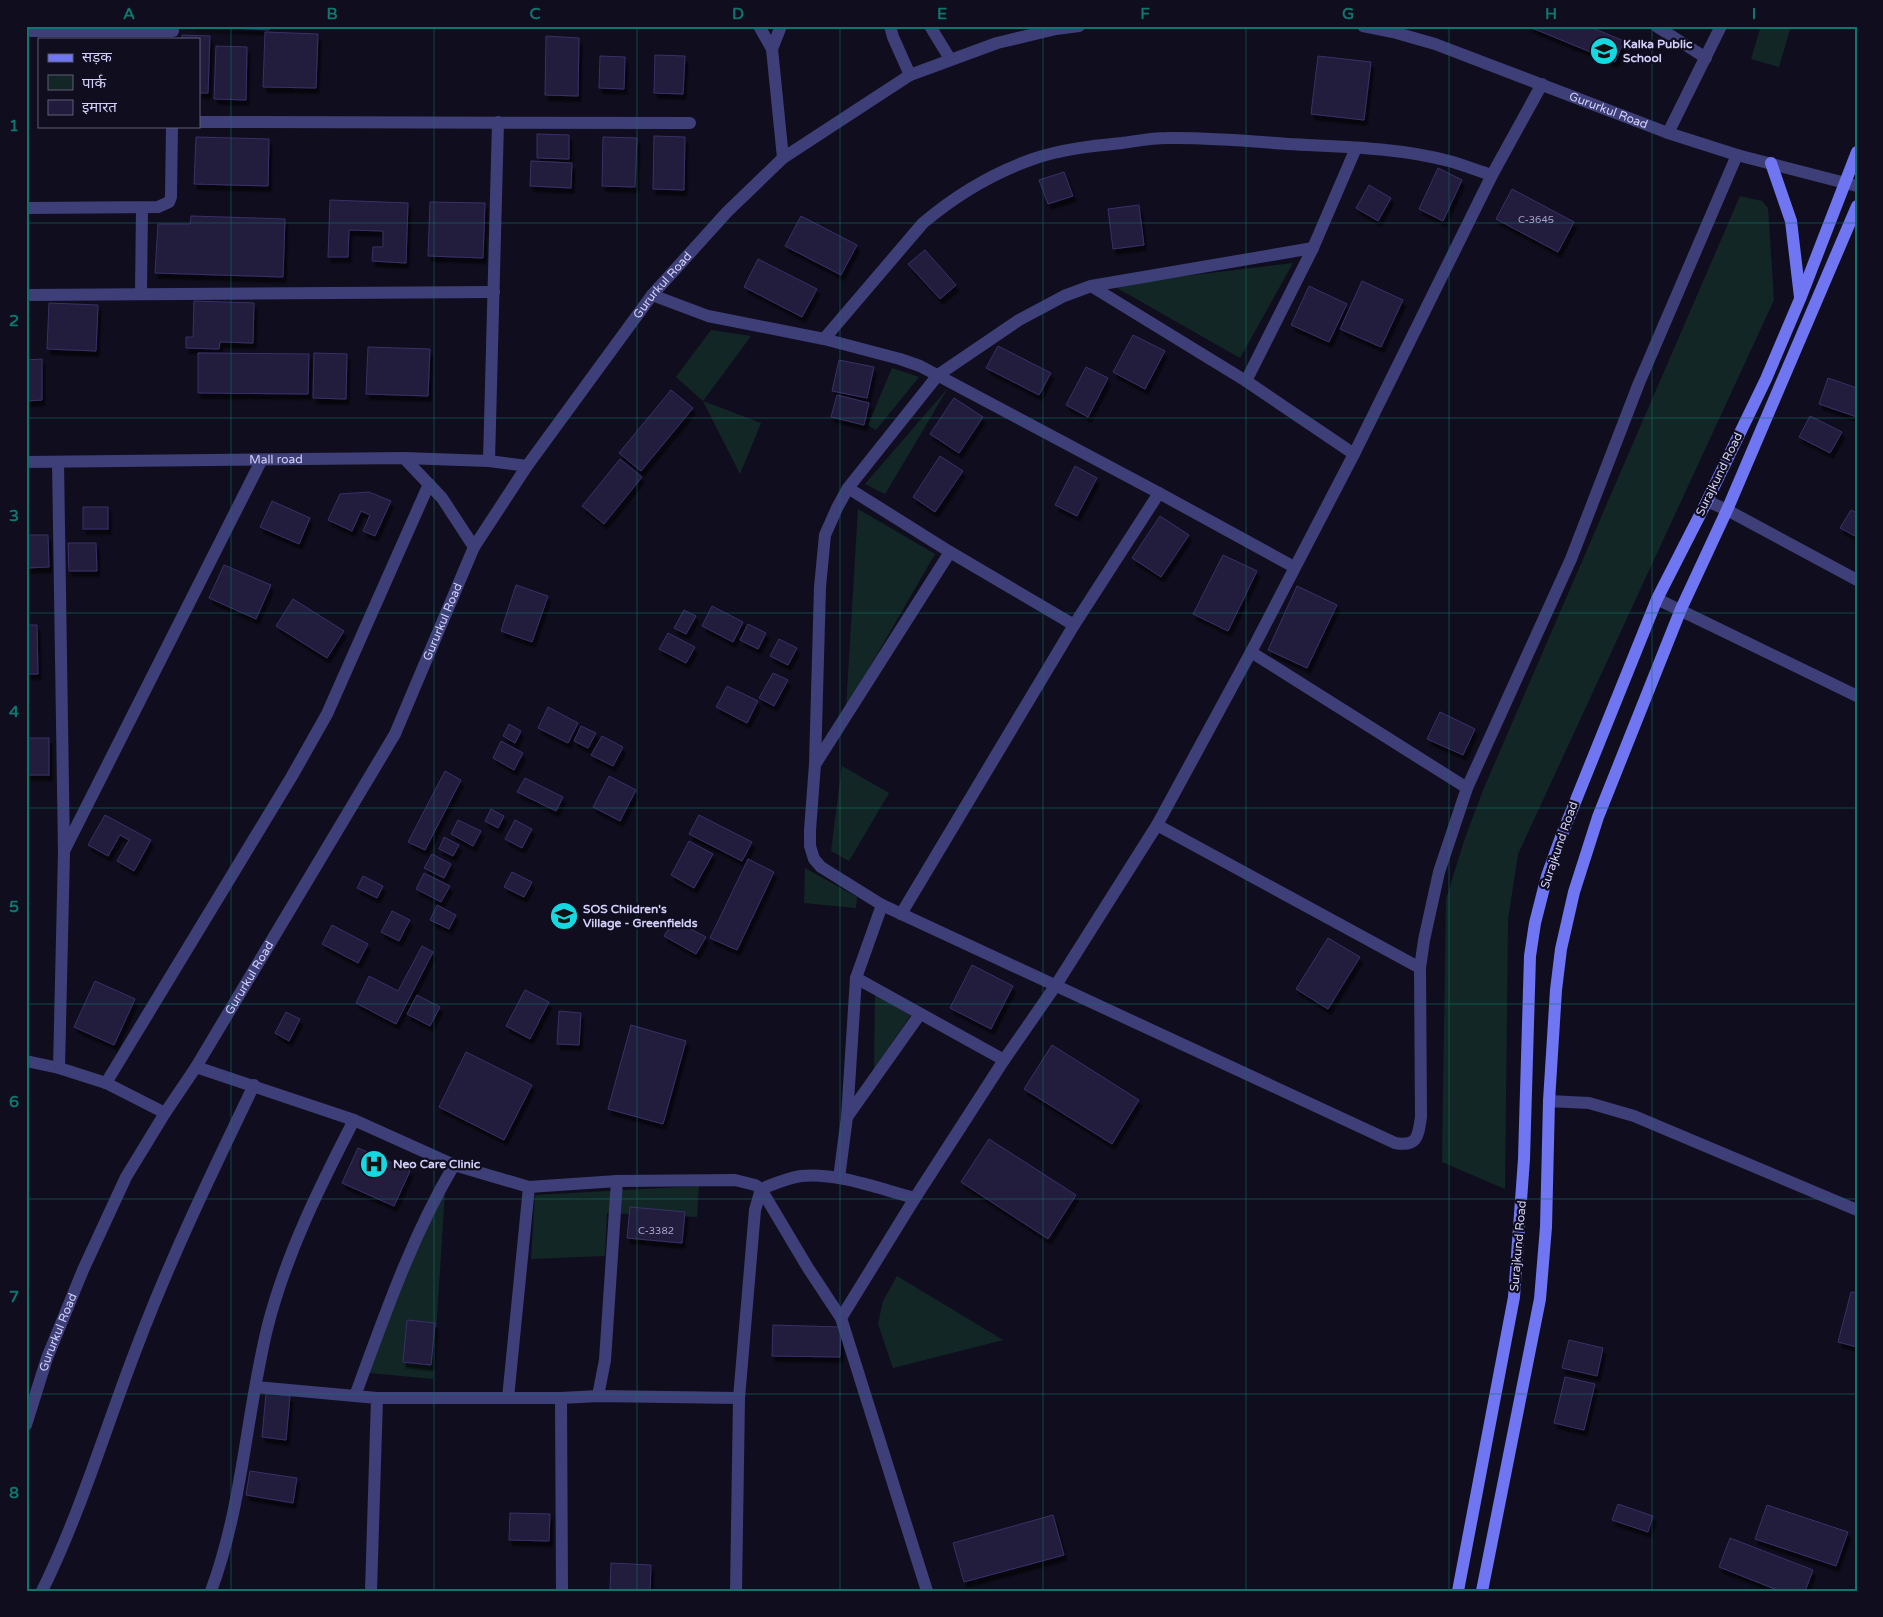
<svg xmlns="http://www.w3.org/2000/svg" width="1883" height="1617" viewBox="0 0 1883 1617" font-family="'Varela Round','Noto Sans Devanagari',sans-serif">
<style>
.green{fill:#122725}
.building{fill:#211c3d;stroke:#383167;filter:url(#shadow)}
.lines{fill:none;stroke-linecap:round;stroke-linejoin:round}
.minor{stroke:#3e3f78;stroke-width:12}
.tertiary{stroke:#3e3f78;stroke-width:12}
.secondary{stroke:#7075f1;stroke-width:12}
.grid{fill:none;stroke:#0f766e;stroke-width:1;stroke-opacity:0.55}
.labels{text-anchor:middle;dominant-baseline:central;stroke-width:4.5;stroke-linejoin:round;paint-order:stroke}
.number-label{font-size:10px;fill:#a6a3cb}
.poi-label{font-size:12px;font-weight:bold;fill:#d2d0fa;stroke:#100e1e;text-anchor:start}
.street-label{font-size:12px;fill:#d2d0fa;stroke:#100e1e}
.neatline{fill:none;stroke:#0f766e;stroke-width:2}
.grid-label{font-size:16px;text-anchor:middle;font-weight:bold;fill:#0f766e}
</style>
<defs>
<filter id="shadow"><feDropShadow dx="3" dy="5.5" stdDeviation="1" flood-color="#0009"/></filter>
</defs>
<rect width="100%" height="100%" fill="#100e1e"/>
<g class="green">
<path d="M 1761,26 L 1791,26 L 1779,67 L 1751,59 Z"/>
<path d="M 1740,196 L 1762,201 L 1768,208 L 1774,300 L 1518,854 L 1508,919 L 1505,1189 L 1442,1162 L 1446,899 L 1466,835 L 1484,788 Z"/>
<path d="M 1293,263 L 1240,358 L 1112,285 Z"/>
<path d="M 711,330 L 751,336 L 703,401 L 761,423 L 740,474 L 703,401 L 676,377 Z"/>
<path d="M 892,368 L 919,377 L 876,430 L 868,425 Z"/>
<path d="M 948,388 L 885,494 L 865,484 Z"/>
<path d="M 858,509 L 935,554 L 846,708 Z"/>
<path d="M 842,766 L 889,793 L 849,861 L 831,851 Z"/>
<path d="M 805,868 L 857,897 L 856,908 L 804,903 Z"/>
<path d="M 875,993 L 913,1012 L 874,1069 Z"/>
<path d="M 446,1176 L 433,1379 L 359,1372 Z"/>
<path d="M 699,1186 L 697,1217 L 607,1213 L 605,1256 L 531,1259 L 535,1195 Z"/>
<path d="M 897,1276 L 1003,1340 L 893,1368 L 878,1324 L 883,1301 Z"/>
</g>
<g class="building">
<path d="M 194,26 L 270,26 L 269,30 Z"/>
<path d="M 1527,26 L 1588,26 L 1624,41 L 1615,62 Z"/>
<path d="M 265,32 L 318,34 L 316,88 L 263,87 Z"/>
<path d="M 182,35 L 210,36 L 208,93 L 199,93 L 199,39 L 182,39 Z"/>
<path d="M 546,36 L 579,38 L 578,96 L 545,95 Z"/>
<path d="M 216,46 L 247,47 L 246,100 L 214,99 Z"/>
<path d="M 655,55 L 685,56 L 683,94 L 654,93 Z"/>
<path d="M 600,56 L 625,57 L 624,89 L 599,88 Z"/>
<path d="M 1318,56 L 1371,62 L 1364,120 L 1311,114 Z"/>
<path d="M 537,134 L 569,135 L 569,159 L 537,158 Z"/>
<path d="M 654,136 L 685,137 L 684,190 L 653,189 Z"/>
<path d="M 196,137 L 269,139 L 268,186 L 194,184 Z"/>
<path d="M 603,137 L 637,138 L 635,187 L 602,186 Z"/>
<path d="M 531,161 L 572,163 L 571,188 L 530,186 Z"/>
<path d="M 1438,168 L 1462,180 L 1443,221 L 1419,209 Z"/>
<path d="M 1064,172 L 1073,196 L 1048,204 L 1039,180 Z"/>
<path d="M 1369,185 L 1391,198 L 1378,221 L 1356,208 Z"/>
<path d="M 1512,189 L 1574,222 L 1558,252 L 1496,219 Z"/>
<path d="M 330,200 L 408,203 L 406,263 L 372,261 L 373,247 L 383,247 L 383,231 L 349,230 L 348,257 L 328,257 Z"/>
<path d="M 430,202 L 485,203 L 483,258 L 428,256 Z"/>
<path d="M 1139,205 L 1144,245 L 1113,249 L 1108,209 Z"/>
<path d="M 191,216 L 285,219 L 283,277 L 155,273 L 158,224 L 190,224 Z"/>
<path d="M 801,216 L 857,245 L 841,275 L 785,246 Z"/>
<path d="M 925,250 L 956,285 L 940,299 L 908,264 Z"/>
<path d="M 758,259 L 817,289 L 802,317 L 744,287 Z"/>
<path d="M 1362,281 L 1403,300 L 1381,347 L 1340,329 Z"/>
<path d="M 1309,286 L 1347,304 L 1329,342 L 1291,325 Z"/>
<path d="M 194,301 L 254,303 L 253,343 L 220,342 L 219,349 L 186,348 L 186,337 L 193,337 Z"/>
<path d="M 49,303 L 98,305 L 96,351 L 47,349 Z"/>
<path d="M 1133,335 L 1165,351 L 1145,389 L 1113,372 Z"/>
<path d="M 998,346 L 1051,373 L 1039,395 L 986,368 Z"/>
<path d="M 368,347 L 430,349 L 428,396 L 366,394 Z"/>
<path d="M 198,353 L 309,354 L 308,394 L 198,393 Z"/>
<path d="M 314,353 L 347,354 L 346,399 L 313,398 Z"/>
<path d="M 42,359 L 42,400 L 26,401 L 26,360 Z"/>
<path d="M 839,360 L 874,367 L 867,398 L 832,391 Z"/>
<path d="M 1086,367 L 1108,378 L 1088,417 L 1066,405 Z"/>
<path d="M 1828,378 L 1857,388 L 1857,417 L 1819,404 Z"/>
<path d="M 671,390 L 693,408 L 641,471 L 619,453 Z"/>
<path d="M 837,395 L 869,403 L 864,425 L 831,417 Z"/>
<path d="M 954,398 L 983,417 L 959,453 L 930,434 Z"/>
<path d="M 1810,416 L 1842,432 L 1830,453 L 1799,437 Z"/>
<path d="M 940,456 L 963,471 L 935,512 L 913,497 Z"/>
<path d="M 620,459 L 642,477 L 604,524 L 582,506 Z"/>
<path d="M 1075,466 L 1097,478 L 1077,516 L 1055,505 Z"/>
<path d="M 369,492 L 391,501 L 375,536 L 363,531 L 370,515 L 361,511 L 352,531 L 328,520 L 340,494 Z"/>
<path d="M 272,501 L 310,518 L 299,544 L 260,527 Z"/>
<rect x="83" y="507" width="25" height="22"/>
<path d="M 1851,510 L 1857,513 L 1857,537 L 1840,528 Z"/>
<path d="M 1160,516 L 1189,535 L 1161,577 L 1132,558 Z"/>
<path d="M 26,535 L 48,535 L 49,567 L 26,568 Z"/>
<path d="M 68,543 L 96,543 L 97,571 L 69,571 Z"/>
<path d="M 1223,555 L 1257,571 L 1228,631 L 1193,614 Z"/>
<path d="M 224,565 L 271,585 L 256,619 L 209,598 Z"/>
<path d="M 516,585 L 548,596 L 532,642 L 501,631 Z"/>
<path d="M 1297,586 L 1337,605 L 1307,668 L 1268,650 Z"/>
<path d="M 293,599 L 344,631 L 327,658 L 276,626 Z"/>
<path d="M 712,606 L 743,622 L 733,642 L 702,626 Z"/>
<path d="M 684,610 L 696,616 L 686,634 L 674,628 Z"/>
<path d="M 748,624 L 766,633 L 758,649 L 740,640 Z"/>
<path d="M 26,625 L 37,625 L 38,674 L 26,674 Z"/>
<path d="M 668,633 L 695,647 L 686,663 L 659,649 Z"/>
<path d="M 779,639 L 797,648 L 788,665 L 770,656 Z"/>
<path d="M 773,673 L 788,680 L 774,706 L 759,698 Z"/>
<path d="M 727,686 L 758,701 L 747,723 L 716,707 Z"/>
<path d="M 548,707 L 578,723 L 568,743 L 538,728 Z"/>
<path d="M 1440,712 L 1475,729 L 1463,755 L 1427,739 Z"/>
<path d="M 509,724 L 521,731 L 515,743 L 503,736 Z"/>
<path d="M 581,726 L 596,733 L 588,748 L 574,741 Z"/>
<path d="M 602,736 L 623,747 L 613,766 L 591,755 Z"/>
<rect x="26" y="738" width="23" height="37"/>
<path d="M 501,741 L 523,753 L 514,770 L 493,758 Z"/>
<path d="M 445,771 L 461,780 L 425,850 L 408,842 Z"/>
<path d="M 609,776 L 636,790 L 620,821 L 593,807 Z"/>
<path d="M 525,778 L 563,797 L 556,811 L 517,792 Z"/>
<path d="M 491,809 L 504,816 L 498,828 L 485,821 Z"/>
<path d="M 105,815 L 151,840 L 134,871 L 117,861 L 129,840 L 120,835 L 108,856 L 88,845 Z"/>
<path d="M 699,815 L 752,842 L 742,861 L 689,834 Z"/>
<path d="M 458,820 L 481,831 L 473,846 L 451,834 Z"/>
<path d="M 515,820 L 532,829 L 522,848 L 505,839 Z"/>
<path d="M 444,837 L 459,845 L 453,856 L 439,849 Z"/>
<path d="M 689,841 L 713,854 L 694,888 L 671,875 Z"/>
<path d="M 432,854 L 451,864 L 444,878 L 424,868 Z"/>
<path d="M 748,859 L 774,872 L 737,950 L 710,938 Z"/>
<path d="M 512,872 L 532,882 L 524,897 L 504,887 Z"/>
<path d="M 424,873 L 450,886 L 441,902 L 416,889 Z"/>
<path d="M 363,876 L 383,886 L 377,898 L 357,888 Z"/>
<path d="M 437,905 L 456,915 L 449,929 L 430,920 Z"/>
<path d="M 392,911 L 410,920 L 399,941 L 381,932 Z"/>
<path d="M 674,920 L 706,937 L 696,954 L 664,936 Z"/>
<path d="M 332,925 L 368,944 L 358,963 L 322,944 Z"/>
<path d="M 1328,938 L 1360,957 L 1328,1009 L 1296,989 Z"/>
<path d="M 422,946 L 433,952 L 396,1024 L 356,1003 L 369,976 L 398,991 Z"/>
<path d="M 972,965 L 1013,986 L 991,1029 L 950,1008 Z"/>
<path d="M 95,981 L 135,999 L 114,1045 L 74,1027 Z"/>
<path d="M 525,990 L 549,1002 L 530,1039 L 506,1026 Z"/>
<path d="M 417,995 L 440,1007 L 430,1026 L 407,1014 Z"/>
<path d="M 559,1011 L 581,1013 L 579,1045 L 557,1044 Z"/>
<path d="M 286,1012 L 300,1019 L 289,1041 L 275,1033 Z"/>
<path d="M 631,1025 L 686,1041 L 663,1124 L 608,1109 Z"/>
<path d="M 1052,1045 L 1139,1100 L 1112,1144 L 1024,1089 Z"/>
<path d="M 466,1052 L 532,1085 L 504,1140 L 439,1107 Z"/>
<path d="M 989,1139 L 1076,1195 L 1048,1239 L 961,1182 Z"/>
<path d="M 358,1148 L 410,1171 L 394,1206 L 342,1183 Z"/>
<path d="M 630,1207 L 685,1212 L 682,1243 L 627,1238 Z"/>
<path d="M 1851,1292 L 1857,1293 L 1857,1347 L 1838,1342 Z"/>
<path d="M 407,1320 L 435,1323 L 431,1365 L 403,1362 Z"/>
<path d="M 773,1325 L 841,1327 L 840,1357 L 772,1356 Z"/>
<path d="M 1569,1340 L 1603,1348 L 1597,1376 L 1562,1368 Z"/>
<path d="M 1565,1377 L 1595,1384 L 1584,1430 L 1554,1423 Z"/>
<path d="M 266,1393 L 290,1396 L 286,1440 L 262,1437 Z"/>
<path d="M 250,1471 L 297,1478 L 293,1503 L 246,1495 Z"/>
<path d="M 1618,1504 L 1653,1516 L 1648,1532 L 1612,1520 Z"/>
<path d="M 1767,1505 L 1848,1532 L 1836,1566 L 1755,1539 Z"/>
<path d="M 510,1513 L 550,1514 L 549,1541 L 509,1540 Z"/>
<path d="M 1053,1515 L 1064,1555 L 964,1582 L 953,1543 Z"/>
<path d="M 1730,1538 L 1813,1570 L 1805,1591 L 1780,1591 L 1719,1567 Z"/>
<path d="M 611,1563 L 651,1565 L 650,1591 L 610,1591 Z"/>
</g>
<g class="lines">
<g class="minor">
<path d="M 759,26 L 772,49 L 783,158"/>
<path d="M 890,26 L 893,37 L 910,75"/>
<path d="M 930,26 L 950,59"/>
<path d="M 1656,26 L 1706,58"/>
<path d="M 26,31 L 173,31"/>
<path d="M 772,49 L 781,26"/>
<path d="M 199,122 L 690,123"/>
<path d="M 1668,133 L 1721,26"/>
<path d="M 26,208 L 158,207 L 169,202 L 171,197 L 172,126"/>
<path d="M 1313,248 L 1091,286 L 1064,296 L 1019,320 L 938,375 L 848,488 L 837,508 L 825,535 L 820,587 L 815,764 L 810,830 L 810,846 L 814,859 L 821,867 L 882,905 L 1395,1143 C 1418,1147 1418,1136 1421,1117 L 1420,968 L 1424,940 L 1439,872 L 1467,788 L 1571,559 L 1639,383 L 1737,155"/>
<path d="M 1091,286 L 1246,381 L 1354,454"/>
<path d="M 141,294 L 142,208"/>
<path d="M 26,295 L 494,292"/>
<path d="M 652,295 L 708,316 L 824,339 L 900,359 L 920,366 L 1159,493 L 1294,567"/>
<path d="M 824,339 L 923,223 C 955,196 993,173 1033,159 C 1062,149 1092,146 1122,143 C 1137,141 1152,138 1167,138 C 1207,137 1248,141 1288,144 C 1341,147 1397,147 1449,161 C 1464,165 1478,171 1492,175"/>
<path d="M 1246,381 L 1313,248 L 1356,148"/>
<path d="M 489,461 L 498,122"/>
<path d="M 58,462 L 64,852 L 59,1068"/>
<path d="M 848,488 L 950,552 L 1074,625"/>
<path d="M 1707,501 L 1727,510 L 1857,580"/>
<path d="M 1657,599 L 1857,696"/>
<path d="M 1251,652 L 1467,788"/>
<path d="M 816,763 L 950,552"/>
<path d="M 1157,825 L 1420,968"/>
<path d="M 65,849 L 261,461"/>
<path d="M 901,914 L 1074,625 L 1159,493"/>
<path d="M 856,978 L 1004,1060"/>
<path d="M 26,1061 L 59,1068 L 106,1083 L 165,1113"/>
<path d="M 196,1067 L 354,1120 L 454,1165 L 529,1187 L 617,1181 L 735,1180 L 755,1185 L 761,1189 L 808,1268 L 841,1318 L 927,1591"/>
<path d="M 106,1083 L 292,776 L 327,714 L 429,484"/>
<path d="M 1549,1101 L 1589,1103 L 1634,1116 L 1857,1210"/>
<path d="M 847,1117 L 920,1014"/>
<path d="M 839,1178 L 847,1117 L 856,978 L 882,905"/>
<path d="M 841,1318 L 915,1198 L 1004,1060 L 1056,985 L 1157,825 L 1251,652 L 1354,454 L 1492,175 L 1542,84"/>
<path d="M 256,1387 L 377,1398 L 561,1398 L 598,1396 L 739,1398"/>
<path d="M 355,1396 C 384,1317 411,1238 454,1165"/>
<path d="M 598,1396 L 605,1360 L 617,1181"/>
<path d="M 508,1398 L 529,1187"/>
<path d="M 561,1398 L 562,1591"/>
<path d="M 42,1591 C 81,1512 106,1426 138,1344 C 172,1255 213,1170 254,1085"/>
<path d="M 211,1591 C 243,1505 246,1413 268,1325 C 287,1252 320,1186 354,1120"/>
<path d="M 371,1591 L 377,1398"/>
<path d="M 736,1591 L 739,1398 L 755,1210 L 761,1189 C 774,1184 787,1178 801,1176 C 837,1172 880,1189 915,1198"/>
</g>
<g class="tertiary">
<path id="s1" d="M 1363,26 L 1393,32 L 1435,44 L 1668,133 L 1737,155 L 1857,186"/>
<path d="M 404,458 L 442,498 L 474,547"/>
<path id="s2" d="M 26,462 L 404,458 L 489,461 L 527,466"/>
<path id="s3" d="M 26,1425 L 47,1358 L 83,1270 L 126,1177 L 165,1113 L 196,1067 L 395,734 L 474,547 L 527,466 L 652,295 L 727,212 L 783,158 L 910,75 L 997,43 L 1056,29 L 1079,26"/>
</g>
<g class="secondary">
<path d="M 1771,163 L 1791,221 L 1800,297"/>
<path d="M 1458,1591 L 1514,1297 L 1524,1159 L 1530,956 L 1535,923 L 1547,876 L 1561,837 L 1657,599 L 1707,501 L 1766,379 L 1800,299 L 1857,152"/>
<path d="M 1482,1591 L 1540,1299 L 1546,1227 L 1549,1101 L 1556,990 L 1561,949 L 1574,892 L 1598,817 L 1681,609 L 1727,510 L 1857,206"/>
</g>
</g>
<path class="grid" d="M 231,26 L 231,1591M 434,26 L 434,1591M 637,26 L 637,1591M 840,26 L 840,1591M 1043,26 L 1043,1591M 1246,26 L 1246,1591M 1449,26 L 1449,1591M 1652,26 L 1652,1591M 26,223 L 1857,223M 26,418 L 1857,418M 26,613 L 1857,613M 26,808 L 1857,808M 26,1004 L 1857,1004M 26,1199 L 1857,1199M 26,1394 L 1857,1394"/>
<defs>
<symbol id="school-disc" viewBox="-11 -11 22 22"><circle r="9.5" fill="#16d8e0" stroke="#100e1e"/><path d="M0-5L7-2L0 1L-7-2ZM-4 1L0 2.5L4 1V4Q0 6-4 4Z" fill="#111"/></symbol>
<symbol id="hospital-disc" viewBox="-11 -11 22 22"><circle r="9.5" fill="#16d8e0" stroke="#100e1e"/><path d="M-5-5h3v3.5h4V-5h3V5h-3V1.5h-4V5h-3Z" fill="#111"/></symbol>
</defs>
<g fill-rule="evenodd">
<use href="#school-disc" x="1588" y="35" width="32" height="32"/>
<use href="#school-disc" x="548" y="900" width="32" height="32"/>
<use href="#hospital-disc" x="358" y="1148" width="32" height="32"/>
</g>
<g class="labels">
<g class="number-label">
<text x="1536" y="220">C-3645</text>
<text x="656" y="1231">C-3382</text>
</g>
<g class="poi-label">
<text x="1623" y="44">Kalka Public<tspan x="1623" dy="14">School</tspan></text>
<text x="583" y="909">SOS Children's<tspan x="583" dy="14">Village - Greenfields</tspan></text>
<text x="393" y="1164">Neo Care Clinic</text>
</g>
<g class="street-label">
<text stroke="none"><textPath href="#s1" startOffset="260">Gururkul Road</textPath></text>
<text stroke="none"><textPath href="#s3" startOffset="1312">Gururkul Road</textPath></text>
<text stroke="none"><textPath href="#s2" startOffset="250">Mall road</textPath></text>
<text transform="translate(1719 474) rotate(-64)">Surajkund Road</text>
<text stroke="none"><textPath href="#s3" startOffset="908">Gururkul Road</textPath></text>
<text transform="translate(1559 845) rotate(-71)">Surajkund Road</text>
<text stroke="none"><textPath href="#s3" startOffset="502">Gururkul Road</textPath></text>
<text transform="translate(1518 1246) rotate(-85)">Surajkund Road</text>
<text stroke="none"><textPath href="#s3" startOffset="98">Gururkul Road</textPath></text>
</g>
</g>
<rect width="1883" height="1617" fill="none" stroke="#100e1e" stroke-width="55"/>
<rect x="38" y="38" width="162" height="90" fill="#100e1e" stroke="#5e5c76"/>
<rect x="48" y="54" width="25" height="8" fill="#7075f1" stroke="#5e5c76"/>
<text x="82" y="62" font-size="15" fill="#d2d0fa">सड़क</text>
<rect x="48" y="75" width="25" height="15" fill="#122725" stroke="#5e5c76"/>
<text x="82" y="88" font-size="15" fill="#d2d0fa">पार्क</text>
<rect x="48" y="100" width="25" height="15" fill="#211c3d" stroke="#5e5c76"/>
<text x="82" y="112" font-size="15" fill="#d2d0fa">इमारत</text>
<rect x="28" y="28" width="1828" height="1562" class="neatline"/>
<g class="grid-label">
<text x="129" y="19">A</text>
<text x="332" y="19">B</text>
<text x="535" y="19">C</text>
<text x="738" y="19">D</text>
<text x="942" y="19">E</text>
<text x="1145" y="19">F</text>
<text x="1348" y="19">G</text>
<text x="1551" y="19">H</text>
<text x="1754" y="19">I</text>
<text x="14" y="131">1</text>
<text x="14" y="326">2</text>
<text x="14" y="521">3</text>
<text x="14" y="717">4</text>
<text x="14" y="912">5</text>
<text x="14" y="1107">6</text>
<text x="14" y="1302">7</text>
<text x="14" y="1498">8</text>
</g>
</svg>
